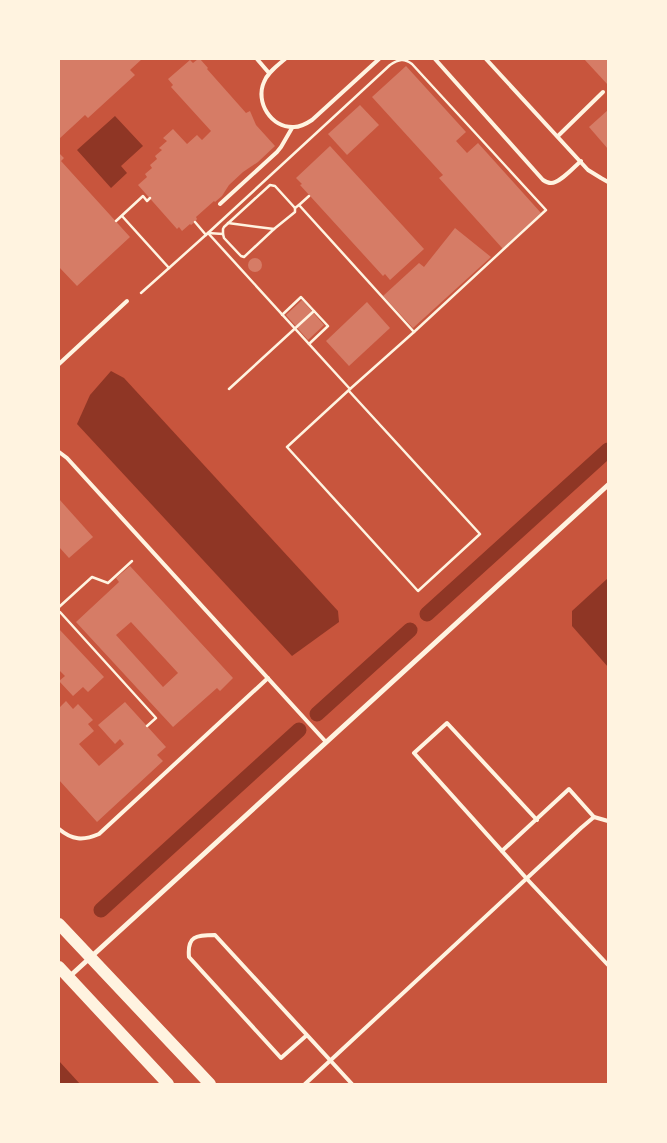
<svg xmlns="http://www.w3.org/2000/svg" width="667" height="1143" viewBox="0 0 667 1143" font-family="'PT Sans',sans-serif">
<style>
.water{fill:#8f3625}
.lines{fill:none;stroke-linecap:round;stroke-linejoin:round}
.canal{stroke:#8f3625;stroke-width:15}
.building{fill:#d67c66;fill-rule:evenodd}
.path{stroke:#fff3e0;stroke-width:2.5}
.service{stroke:#fff3e0;stroke-width:4}
.minor{stroke:#fff3e0;stroke-width:5}
.primary{stroke:#fff3e0;stroke-width:12}
</style>
<rect width="100%" height="100%" fill="#c8553d"/>
<g class="water">
<path d="M 115,116 L 143,146 L 121,166 L 127,173 L 111,188 L 77,150 Z"/>
<path d="M 111,371 L 124,378 L 338,611 L 339,622 L 292,656 L 77,424 L 90,395 Z"/>
<path d="M 608,578 L 608,667 L 572,626 L 572,611 Z"/>
<path d="M 59,1061 L 80,1084 L 59,1084 Z"/>
</g>
<g class="lines">
<g class="canal">
<path d="M 427,614 L 608,450"/>
<path d="M 317,714 L 410,630"/>
<path d="M 101,910 L 299,730"/>
</g>
</g>
<g class="building">
<path d="M 59,59 L 142,59 L 130,70 L 135,75 L 88,118 L 85,115 L 59,139 Z"/>
<path d="M 198,59 L 200,59 L 208,68 L 207,69 L 246,113 L 250,111 L 256,125 L 275,146 L 258,162 L 243,172 L 229,185 L 222,196 L 215,202 L 214,201 L 196,217 L 197,219 L 195,222 L 191,225 L 190,224 L 182,231 L 179,227 L 177,229 L 138,185 L 147,177 L 145,174 L 152,168 L 150,165 L 157,159 L 155,156 L 162,150 L 159,148 L 167,141 L 163,138 L 173,129 L 187,144 L 197,135 L 202,140 L 211,131 L 171,87 L 173,85 L 168,79 L 190,60 L 193,63 Z"/>
<path d="M 584,59 L 608,59 L 608,85 Z"/>
<path d="M 406,66 L 466,132 L 456,141 L 467,153 L 478,143 L 541,213 L 503,249 L 439,178 L 443,175 L 372,97 Z"/>
<path d="M 360,105 L 379,125 L 347,155 L 328,134 Z"/>
<path d="M 608,110 L 608,149 L 589,127 Z"/>
<path d="M 330,146 L 424,249 L 390,280 L 385,274 L 383,276 L 300,185 L 302,184 L 296,178 Z"/>
<path d="M 59,153 L 64,158 L 61,161 L 130,237 L 77,286 L 59,267 Z"/>
<path d="M 455,228 L 491,257 L 413,328 L 383,296 L 419,263 L 424,267 Z"/>
<circle cx="255" cy="265" r="7"/>
<path d="M 302,300 L 324,325 L 308,340 L 286,315 Z"/>
<path d="M 367,302 L 390,328 L 349,366 L 326,341 Z"/>
<path d="M 59,499 L 93,537 L 69,558 L 59,547 Z"/>
<path d="M 130,566 L 233,678 L 220,691 L 217,688 L 173,727 L 76,622 L 119,582 L 116,578 ZM 131,622 L 178,673 L 163,687 L 116,635 Z"/>
<path d="M 59,629 L 104,677 L 88,692 L 83,687 L 73,696 L 59,681 L 65,676 L 59,670 Z"/>
<path d="M 66,701 L 73,709 L 78,704 L 93,720 L 88,724 L 94,731 L 79,744 L 99,766 L 124,744 L 120,739 L 115,744 L 98,725 L 125,702 L 166,747 L 157,755 L 163,761 L 97,822 L 59,780 L 59,708 Z"/>
</g>
<g class="lines">
<g class="path">
<path d="M 122,216 L 169,268 L 208,233 L 350,389 L 414,332 L 299,205 L 309,196"/>
<path d="M 116,221 L 143,196 L 147,201 L 150,198"/>
<path d="M 195,222 L 206,235"/>
<path d="M 228,223 L 274,229 L 295,212 L 295,208"/>
<path d="M 208,233 L 390,65 C 399,59 404,58 412,64 L 546,210 L 414,332"/>
<path d="M 208,233 L 223,234 L 223,229 L 224,227 L 270,185 L 275,186 L 295,208 L 299,205"/>
<path d="M 223,234 L 224,238 L 241,256 L 244,257 L 274,229"/>
<path d="M 141,293 L 169,268"/>
<path d="M 282,315 L 301,297 L 314,311"/>
<path d="M 229,389 L 314,311 L 328,326 L 309,344"/>
<path d="M 349,391 L 480,534 L 418,591 L 287,447 L 350,389"/>
<path d="M 59,607 L 92,577 L 108,583 L 132,561"/>
<path d="M 60,612 L 156,718 L 147,726"/>
</g>
<g class="service">
<path d="M 257,59 L 269,73"/>
<path d="M 285,59 C 277,66 268,72 264,82 C 255,102 271,128 294,127 C 301,127 306,124 312,120 L 379,59"/>
<path d="M 435,59 L 543,180 C 546,182 548,183 551,183 C 560,183 574,167 581,161"/>
<path d="M 486,59 L 588,170 L 601,178 L 608,182"/>
<path d="M 558,136 L 603,92"/>
<path d="M 220,204 L 277,152 L 281,147 L 292,128"/>
<path d="M 59,364 L 127,301"/>
<path d="M 59,452 L 67,458 L 326,742"/>
<path d="M 537,820 L 447,723 L 414,753 L 527,879 L 608,965"/>
<path d="M 59,829 C 72,840 83,841 99,834 L 268,678"/>
<path d="M 502,851 L 569,789 L 594,817"/>
<path d="M 307,1035 L 281,1058 L 189,957 C 187,936 196,935 215,935 L 352,1084"/>
<path d="M 305,1084 L 581,828 L 594,817 L 608,821"/>
</g>
<path class="minor" d="M 69,977 L 608,485"/>
<g class="primary">
<path d="M 59,924 L 210,1084"/>
<path d="M 59,967 L 168,1084"/>
</g>
</g>
<rect width="667" height="1143" fill="none" stroke="#fff3e0" stroke-width="120"/>
</svg>
